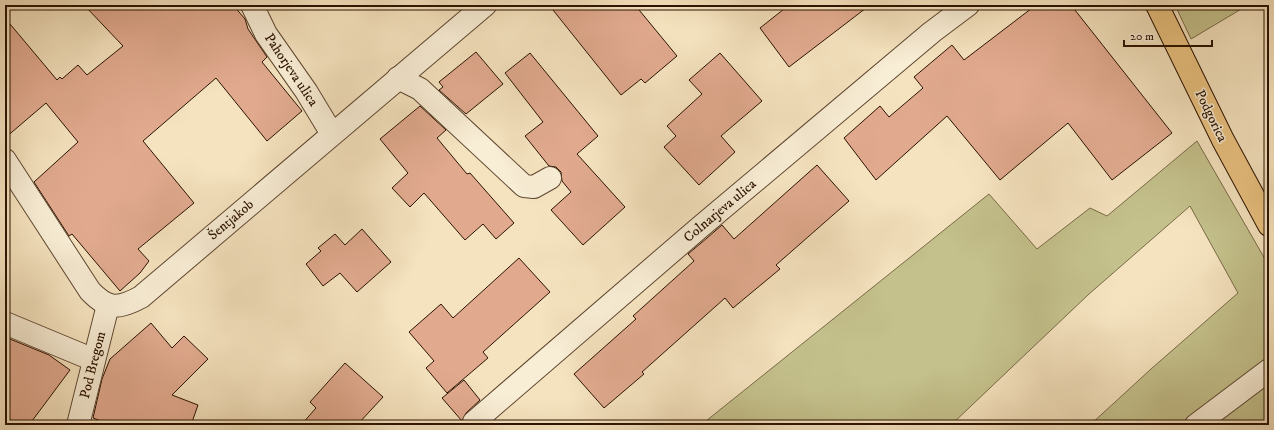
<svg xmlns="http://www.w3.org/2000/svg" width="1274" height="430" viewBox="0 0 1274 430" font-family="'IM FELL DW Pica',serif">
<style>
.green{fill:#c4c18c;stroke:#786a46}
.building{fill:#e1aa8f;stroke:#2b1200}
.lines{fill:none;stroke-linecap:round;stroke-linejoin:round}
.minor-casing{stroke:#5e4630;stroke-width:24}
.major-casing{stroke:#2b1200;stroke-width:24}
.minor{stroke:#f8edd5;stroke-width:22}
.major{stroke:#eac280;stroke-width:22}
.labels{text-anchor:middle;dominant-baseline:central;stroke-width:3;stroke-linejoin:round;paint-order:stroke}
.street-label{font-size:14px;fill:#2b1200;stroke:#f8edd5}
</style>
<rect width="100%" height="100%" fill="#f5e3bf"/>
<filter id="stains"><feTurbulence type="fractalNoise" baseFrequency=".005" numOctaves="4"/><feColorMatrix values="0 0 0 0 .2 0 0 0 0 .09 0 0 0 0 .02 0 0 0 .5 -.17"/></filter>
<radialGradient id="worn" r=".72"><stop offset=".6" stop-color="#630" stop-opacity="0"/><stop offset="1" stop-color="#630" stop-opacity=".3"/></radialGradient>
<g class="green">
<path d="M 1175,5 L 1248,5 L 1191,39 Z"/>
<path d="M 1197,141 L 1269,266 L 1269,360 L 1182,425 L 1090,425 L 1151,369 L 1238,293 L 1190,206 L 1089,294 L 951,425 L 701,425 L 989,194 L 1037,249 L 1090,208 L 1107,216 Z"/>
<path d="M 1269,378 L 1269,425 L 1209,425 Z"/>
</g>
<g class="building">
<path d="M 84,5 L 233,5 L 245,19 L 248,29 L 267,57 L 262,62 L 302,111 L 267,141 L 216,78 L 143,141 L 194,203 L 138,249 L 149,261 L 140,273 L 120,291 L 72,234 L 69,236 L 34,182 L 78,142 L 46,103 L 5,138 L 5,18 L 57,80 L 60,77 L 62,79 L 78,65 L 87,75 L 123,46 Z"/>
<path d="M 549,5 L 635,5 L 677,56 L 645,83 L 641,79 L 621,95 Z"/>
<path d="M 789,5 L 870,5 L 789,67 L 760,28 Z"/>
<path d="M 1036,5 L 1071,5 L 1172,133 L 1112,180 L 1068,123 L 1000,180 L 947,116 L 876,180 L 844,138 L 880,106 L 889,117 L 923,88 L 914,77 L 952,45 L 964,60 Z"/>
<path d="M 476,52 L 503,84 L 466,114 L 439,90 L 443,87 L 439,82 Z"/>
<path d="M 530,53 L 598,136 L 577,154 L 625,207 L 583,245 L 551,210 L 571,192 L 562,181 L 561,172 L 556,167 L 549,166 L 525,136 L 543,122 L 505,73 Z"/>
<path d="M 720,53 L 762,101 L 721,136 L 735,152 L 699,185 L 664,147 L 676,136 L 667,126 L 702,94 L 689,80 Z"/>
<path d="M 420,106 L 446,130 L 437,138 L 467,174 L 470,173 L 514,223 L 496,239 L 483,224 L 465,240 L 424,193 L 410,207 L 392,188 L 408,173 L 380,139 Z"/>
<path d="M 817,165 L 849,201 L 776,265 L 780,269 L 733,308 L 725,298 L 642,372 L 644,374 L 604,408 L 574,374 L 636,319 L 633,316 L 694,261 L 688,254 L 707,238 L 722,225 L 734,239 Z"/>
<path d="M 362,229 L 391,262 L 357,292 L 340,273 L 323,286 L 306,264 L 321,251 L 318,248 L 335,234 L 345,245 Z"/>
<path d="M 519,258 L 550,292 L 483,352 L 488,358 L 447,393 L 426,368 L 434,361 L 409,332 L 441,304 L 453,318 Z"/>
<path d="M 151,323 L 172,348 L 184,336 L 208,359 L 172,395 L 198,405 L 191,425 L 111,425 L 93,418 L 102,379 L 110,359 Z"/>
<path d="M 5,337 L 49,355 L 70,370 L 29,425 L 18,425 L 5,416 Z"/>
<path d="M 345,363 L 383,397 L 357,425 L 301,425 L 316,408 L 310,402 Z"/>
<path d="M 464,380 L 480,400 L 466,413 L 462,421 L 442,398 Z"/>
</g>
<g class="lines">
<defs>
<g id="minor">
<path d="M 252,5 L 266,34 L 306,91 L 332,134"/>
<path d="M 398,78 L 420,89 L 524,186 L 534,187 L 550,178"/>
<path d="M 5,160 L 90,291 C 108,310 119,309 141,297 L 485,5"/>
<path d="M 5,323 L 94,360"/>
<path d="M 474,422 L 699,228 L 932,32 L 968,5"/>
<path d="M 78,425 L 108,305"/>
<path d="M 1196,425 L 1269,370"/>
</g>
<path id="major" d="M 1157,5 L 1223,140 L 1269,225"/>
</defs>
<use href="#minor" class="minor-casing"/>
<use href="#major" class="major-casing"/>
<use href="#minor" class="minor"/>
<use href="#major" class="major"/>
</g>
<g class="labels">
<g class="street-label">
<text transform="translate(291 70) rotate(56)">Pahorjeva ulica</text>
<text transform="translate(1211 116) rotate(64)">Podgorica</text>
<text transform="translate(720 211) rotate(-40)">Colnarjeva ulica</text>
<text transform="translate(231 220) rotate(-40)">Šentjakob</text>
<text transform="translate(93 365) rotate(-76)">Pod Bregom</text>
</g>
</g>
<rect width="1274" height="430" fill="none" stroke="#f5e3bf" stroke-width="20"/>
<rect x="6" y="6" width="1262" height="418" fill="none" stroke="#2b1200" stroke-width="2"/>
<rect x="10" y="10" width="1254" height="410" fill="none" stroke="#2b1200"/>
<path d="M1124 40v6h88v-6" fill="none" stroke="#2b1200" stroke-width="2"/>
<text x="1130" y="40" font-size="12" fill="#2b1200" stroke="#f8edd5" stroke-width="3" paint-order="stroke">20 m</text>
<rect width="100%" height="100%" filter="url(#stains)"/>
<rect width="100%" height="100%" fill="url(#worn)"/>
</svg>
